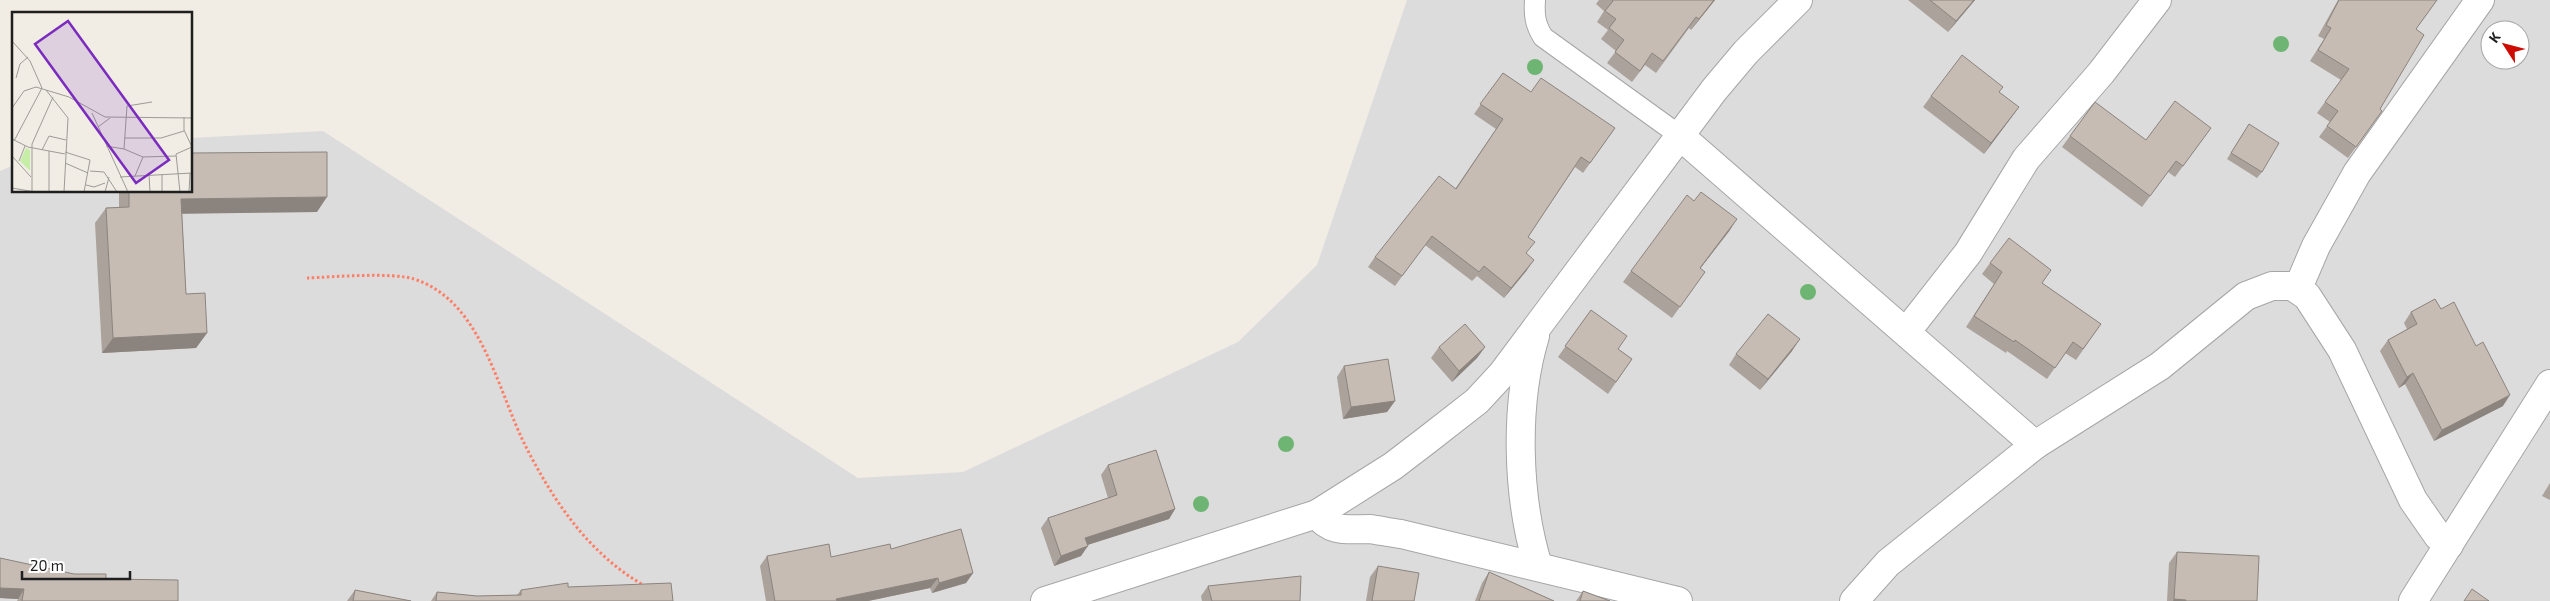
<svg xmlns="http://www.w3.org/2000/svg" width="2550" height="601" viewBox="0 0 2550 601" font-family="'Exo 2',sans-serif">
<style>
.residential{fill:#dddcdc;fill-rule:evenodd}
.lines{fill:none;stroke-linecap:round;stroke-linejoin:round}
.service-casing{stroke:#a6a6a6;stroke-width:22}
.minor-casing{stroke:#a6a6a6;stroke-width:30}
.path{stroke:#ff7f67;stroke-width:3;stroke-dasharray:2.5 2.5;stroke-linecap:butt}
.service{stroke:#fff;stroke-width:20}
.minor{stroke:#fff;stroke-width:28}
.tree{fill:#6eb573}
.wall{fill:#aaa29b}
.shaded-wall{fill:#8b847e}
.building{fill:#c6bcb4;stroke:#8b847e}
.inset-road{fill:none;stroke:#9d9b96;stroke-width:1}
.view{fill:#7b2cbf;fill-opacity:0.15;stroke:#7b2cbf;stroke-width:2.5}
.inset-edge{fill:none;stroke:#1f1f1f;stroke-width:2.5}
</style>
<rect width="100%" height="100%" fill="#f1ede5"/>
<path class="residential" d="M 1407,0 L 2550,0 L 2550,601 L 0,601 L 0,171 L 14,165 L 14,191 L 191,191 L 191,138 L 323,131 L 858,478 L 963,472 L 1238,342 L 1317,265 ZM 2490,30 L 2520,30 L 2520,60 L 2490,60 Z"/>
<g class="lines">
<defs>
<path id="service" d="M 1535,0 C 1534,15 1535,24 1543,37 L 1679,135"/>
<g id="minor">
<path d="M 1679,135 L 2035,445 L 2160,366 L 2246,296 L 2272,286 L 2292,286 L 2307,296 L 2342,350 L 2413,500 L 2438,536 L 2449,545"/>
<path d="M 2298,288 L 2316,246 L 2357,173 L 2480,0"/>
<path d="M 1907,331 L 1968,253 L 2026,159 L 2101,73 L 2157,0"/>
<path d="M 1535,336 C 1514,406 1517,497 1538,566"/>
<path d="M 1317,514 C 1330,533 1349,529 1369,529 C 1379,530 1390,533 1401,534 L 1678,601"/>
<path d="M 1045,601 L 1317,514 L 1393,466 L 1427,440 L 1477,401 L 1502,374 L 1714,90 L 1746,52 L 1798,0"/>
<path d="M 1854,601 L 1888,563 L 2035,445"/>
<path d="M 2413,601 L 2550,384"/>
</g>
</defs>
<use href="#service" class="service-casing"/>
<use href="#minor" class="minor-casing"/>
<path class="path" d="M 307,278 C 333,277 392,272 414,279 C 482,301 497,390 526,447 C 554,502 590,555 645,586"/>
<use href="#service" class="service"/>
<use href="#minor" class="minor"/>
</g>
<g class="tree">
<circle cx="2281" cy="44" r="8"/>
<circle cx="1535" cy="67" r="8"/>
<circle cx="1808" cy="292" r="8"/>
<circle cx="1286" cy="444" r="8"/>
<circle cx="1201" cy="504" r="8"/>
</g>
<g class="wall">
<path d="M 1599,0 L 1715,0 L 1691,30 L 1689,28 L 1656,73 L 1645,65 L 1632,82 L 1607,63 L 1616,51 L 1601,39 L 1608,30 L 1597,22 L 1604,11 L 1596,4 Z"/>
<path d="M 1908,0 L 1975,0 L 1948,32 Z"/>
<path d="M 2338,0 L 2437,0 L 2416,29 L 2380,109 L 2382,111 L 2348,158 L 2319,137 L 2330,122 L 2317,113 L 2341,80 L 2310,61 L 2324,39 L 2318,36 Z"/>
<path d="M 1503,73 L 1531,92 L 1615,128 L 1583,173 L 1575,167 L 1528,237 L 1526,254 L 1527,270 L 1504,298 L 1477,276 L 1472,281 L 1425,245 L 1395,286 L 1368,267 L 1375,257 L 1455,189 L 1496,129 L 1474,114 Z"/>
<path d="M 1931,96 L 2019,107 L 1984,154 L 1923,107 Z"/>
<path d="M 2249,124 L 2262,172 L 2257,178 L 2227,159 Z"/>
<path d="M 2070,136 L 2146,140 L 2203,139 L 2175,177 L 2168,172 L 2142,207 L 2062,147 Z"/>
<path d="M 119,191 L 191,191 L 317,212 L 182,213 L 186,294 L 207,333 L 196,348 L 102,353 L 95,223 L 106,208 L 119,207 Z"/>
<path d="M 1730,230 L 1700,269 L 1705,272 L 1672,318 L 1623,282 L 1631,271 Z"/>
<path d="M 1990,263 L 2042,283 L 2101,324 L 2076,360 L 2065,353 L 2047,379 L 2007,351 L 2006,353 L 1966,327 L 1994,284 L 1982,274 Z"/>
<path d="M 2441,309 L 2503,406 L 2434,441 L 2405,384 L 2399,388 L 2380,351 L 2388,340 L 2407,329 L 2404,323 L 2411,312 Z"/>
<path d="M 1591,310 L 1618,349 L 1632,359 L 1608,394 L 1558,357 Z"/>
<path d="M 1439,347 L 1485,347 L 1477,358 L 1452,382 L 1431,358 Z"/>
<path d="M 1792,351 L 1760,390 L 1729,365 L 1736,354 Z"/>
<path d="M 1344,366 L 1395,401 L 1387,412 L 1343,419 L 1337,377 Z"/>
<path d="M 1108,465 L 1175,509 L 1169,519 L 1087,545 L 1081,556 L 1054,566 L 1041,528 L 1048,518 L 1108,498 L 1101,475 Z"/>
<path d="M 2550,483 L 2550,500 L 2542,496 Z"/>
<path d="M 891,549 L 973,573 L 966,583 L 932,593 L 930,588 L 868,601 L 766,601 L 760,566 L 767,556 L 831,557 Z"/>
<path d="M 2177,552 L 2257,601 L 2167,601 L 2169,563 Z"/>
<path d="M 0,558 L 74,574 L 106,579 L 178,601 L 17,601 L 18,599 L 0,598 Z"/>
<path d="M 1378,566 L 1414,601 L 1366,601 L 1370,577 Z"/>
<path d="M 1489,572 L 1554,601 L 1475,601 L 1482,583 Z"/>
<path d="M 1208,586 L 1300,601 L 1202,601 L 1201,596 Z"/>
<path d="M 568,587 L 673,601 L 431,601 L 437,592 L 477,596 L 517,595 L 521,590 Z"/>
<path d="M 355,590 L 412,601 L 347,601 Z"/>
<path d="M 1583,591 L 1610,601 L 1576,601 Z"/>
</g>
<g class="shaded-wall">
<path d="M 1714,0 L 1715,0 L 1691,30 L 1699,19 Z"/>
<path d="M 1974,0 L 1975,0 L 1948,32 L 1956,21 Z"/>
<path d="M 2019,107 L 2011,118 L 1984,154 L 1991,143 Z"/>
<path d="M 327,197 L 317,212 L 171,214 L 181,199 Z"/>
<path d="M 1737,219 L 1730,230 L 1692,279 L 1700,268 Z"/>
<path d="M 1534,260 L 1527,270 L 1504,298 L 1511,288 Z"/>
<path d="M 207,333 L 196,348 L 102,353 L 113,338 Z"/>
<path d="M 1800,339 L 1792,351 L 1760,390 L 1768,379 Z"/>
<path d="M 1485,347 L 1477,358 L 1452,382 L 1459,371 Z"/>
<path d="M 2413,373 L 2405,384 L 2399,388 L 2407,377 Z"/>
<path d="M 2510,395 L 2503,406 L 2434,441 L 2442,430 Z"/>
<path d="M 1395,401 L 1387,412 L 1343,419 L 1351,407 Z"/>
<path d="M 1175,509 L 1169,519 L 1078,548 L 1085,538 Z"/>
<path d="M 1088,546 L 1081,556 L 1054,566 L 1061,556 Z"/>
<path d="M 973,573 L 966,583 L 932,593 L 939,583 Z"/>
<path d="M 938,578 L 930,588 L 868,601 L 835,601 L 836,599 Z"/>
<path d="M 0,588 L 24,589 L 18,599 L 0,598 Z"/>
<path d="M 2174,599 L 2186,600 L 2185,601 L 2173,601 Z"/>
</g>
<g class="building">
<path d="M 1612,0 L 1714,0 L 1699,19 L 1696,17 L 1663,61 L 1652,53 L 1640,71 L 1615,52 L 1624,40 L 1609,28 L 1616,19 L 1605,11 L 1613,1 Z"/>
<path d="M 1930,0 L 1974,0 L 1956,21 Z"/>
<path d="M 2339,0 L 2437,0 L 2416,29 L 2424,35 L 2380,109 L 2382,111 L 2356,147 L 2327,126 L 2338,111 L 2325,102 L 2349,69 L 2318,50 L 2331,28 L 2326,25 Z"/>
<path d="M 1962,55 L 2003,87 L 1999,92 L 2019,107 L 1991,143 L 1931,96 Z"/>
<path d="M 1503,73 L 1531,92 L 1541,78 L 1615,128 L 1590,163 L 1581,157 L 1528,237 L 1535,242 L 1526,253 L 1534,260 L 1511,288 L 1484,266 L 1479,272 L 1432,236 L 1402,276 L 1375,257 L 1439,176 L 1456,189 L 1503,119 L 1480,104 Z"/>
<path d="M 2175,101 L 2211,128 L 2183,166 L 2176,161 L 2150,196 L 2070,136 L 2095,102 L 2146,140 Z"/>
<path d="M 2249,124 L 2279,143 L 2262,172 L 2231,153 Z"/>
<path d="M 327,152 L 327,197 L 181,199 L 186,294 L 205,293 L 207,333 L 113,338 L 106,208 L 129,207 L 129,191 L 191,191 L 191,153 Z"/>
<path d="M 1701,192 L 1737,219 L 1700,268 L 1705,272 L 1680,307 L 1631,271 L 1687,195 L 1694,201 Z"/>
<path d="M 2009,238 L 2051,270 L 2042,283 L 2101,324 L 2083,349 L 2073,342 L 2055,368 L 2015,340 L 2014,342 L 1974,316 L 2002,272 L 1990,263 Z"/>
<path d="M 2435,299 L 2441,309 L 2454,302 L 2476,346 L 2483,342 L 2510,395 L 2442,430 L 2413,373 L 2407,377 L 2388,340 L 2417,324 L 2411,312 Z"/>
<path d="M 1591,310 L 1627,336 L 1618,349 L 1632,359 L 1616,382 L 1565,346 Z"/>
<path d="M 1768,314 L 1800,339 L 1768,379 L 1736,354 Z"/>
<path d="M 1465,324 L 1485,347 L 1459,371 L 1439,347 Z"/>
<path d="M 1388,359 L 1395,401 L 1351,407 L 1344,366 Z"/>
<path d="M 1156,450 L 1175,509 L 1085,538 L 1088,546 L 1061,556 L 1048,518 L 1117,495 L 1108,465 Z"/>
<path d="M 961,529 L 973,573 L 939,583 L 938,578 L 836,599 L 837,601 L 775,601 L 767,556 L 829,544 L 831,557 L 890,544 L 891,549 Z"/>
<path d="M 2177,552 L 2259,556 L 2257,601 L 2186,601 L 2186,600 L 2174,599 Z"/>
<path d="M 0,558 L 74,574 L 106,574 L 106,579 L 178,580 L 178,601 L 22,601 L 24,589 L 0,588 Z"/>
<path d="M 1378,566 L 1419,573 L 1414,601 L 1372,601 Z"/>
<path d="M 1489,572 L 1554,601 L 1479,601 Z"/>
<path d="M 1301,576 L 1300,601 L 1212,601 L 1208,586 Z"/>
<path d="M 568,583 L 568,587 L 671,583 L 673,601 L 436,601 L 437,592 L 477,596 L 521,595 L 521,590 Z"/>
<path d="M 2472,589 L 2489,601 L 2464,601 Z"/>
<path d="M 355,590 L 411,601 L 353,601 Z"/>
<path d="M 1583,591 L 1610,601 L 1580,601 Z"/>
</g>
<g transform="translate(12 12)">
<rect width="180" height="180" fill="#f1ede5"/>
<path d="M 14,136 L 18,138 L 18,159 L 8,149 Z" fill="#c6eea7"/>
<path class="inset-road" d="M 0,29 L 18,49 L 30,76 L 2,129M 4,66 L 8,52 L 16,45M 34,78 L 56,106 L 52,180M 0,96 L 12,79 L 24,75 L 57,85 L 93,105 L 180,106M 80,101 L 116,180M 172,105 L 172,118 L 180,135M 86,115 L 98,106M 113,126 L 149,126 L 172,119M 0,127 L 16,135 L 53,142M 94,134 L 112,137M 30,138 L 37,124 L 54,128M 53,140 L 78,148 L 72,180M 0,144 L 19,165M 131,145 L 164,144M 7,149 L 13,134M 53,151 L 76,161M 78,159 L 92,160 L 105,180M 150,162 L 150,180M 137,163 L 138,180M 123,164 L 131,145 L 112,137 L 115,94 L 140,90M 108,165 L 180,161M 74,173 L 82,175 L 93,171M 0,176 L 23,180M 20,179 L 20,132 L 41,85M 37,180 L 37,139M 93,180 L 97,165M 168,180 L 164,142 L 180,135M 177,180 L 178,161"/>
<path class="view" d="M 56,9 L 157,148 L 124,171 L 23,32 Z"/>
<rect width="180" height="180" class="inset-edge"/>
</g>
<g transform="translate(2505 45) rotate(306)"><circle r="24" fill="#ffffff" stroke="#a5a5a5"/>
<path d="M0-4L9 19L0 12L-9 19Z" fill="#ce0b00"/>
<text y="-8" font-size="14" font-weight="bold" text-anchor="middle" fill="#1f1f1f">K</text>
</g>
<path d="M22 571v8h108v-8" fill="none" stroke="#1f1f1f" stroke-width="2.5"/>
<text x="30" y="571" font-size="15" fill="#1f1f1f" stroke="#ffffff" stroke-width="4" paint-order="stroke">20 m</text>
</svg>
